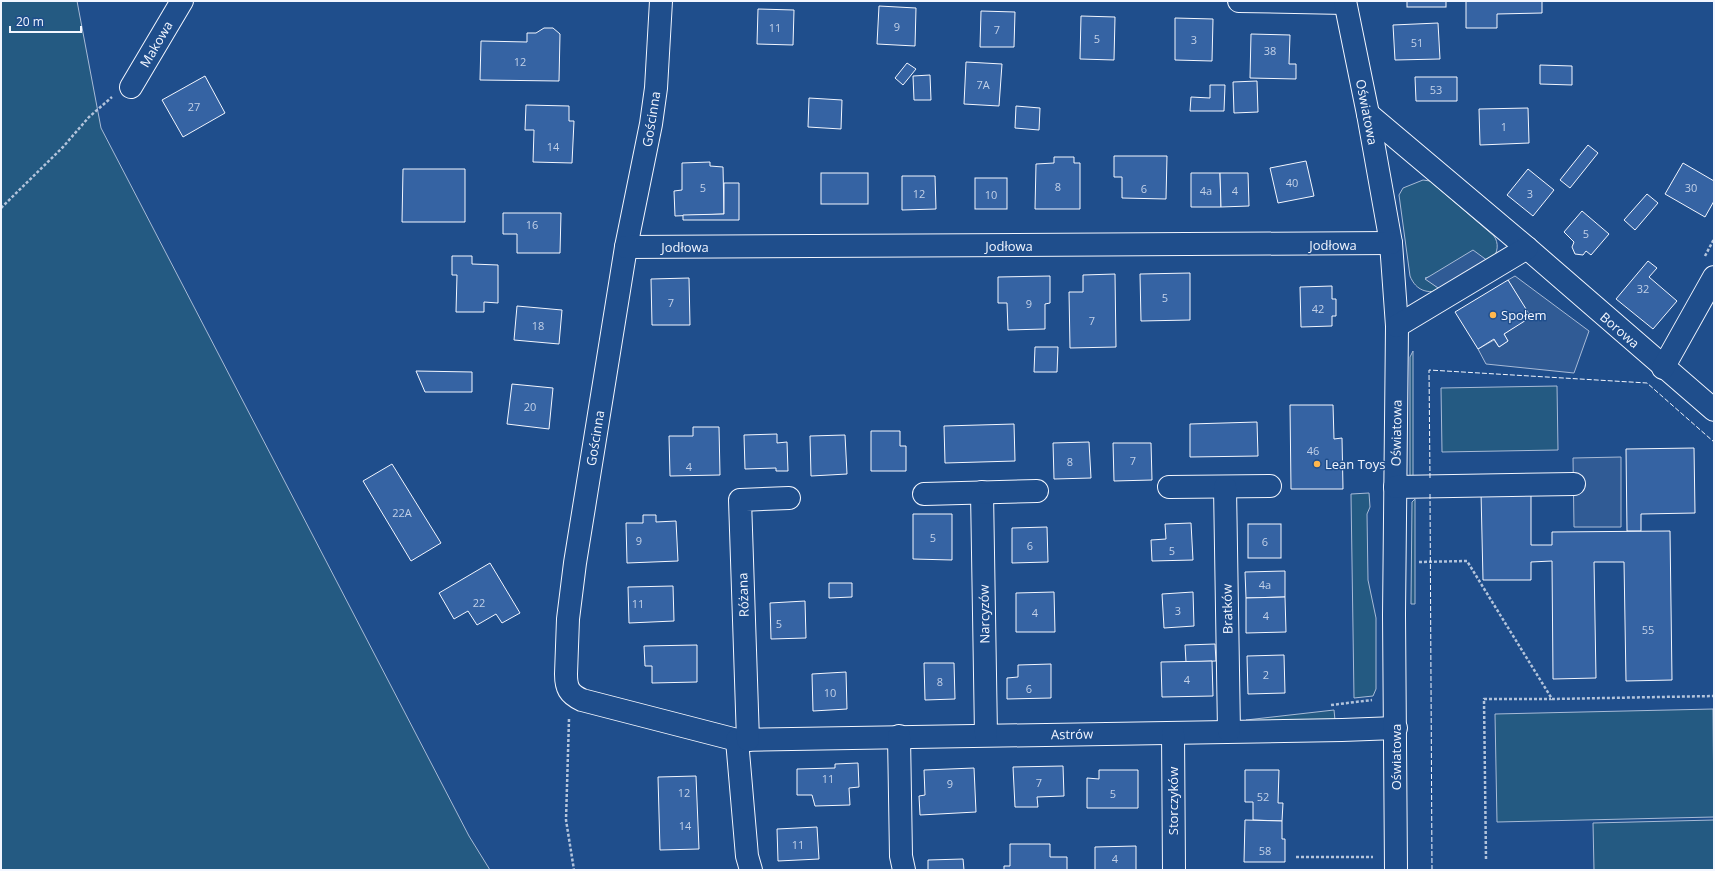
<svg xmlns="http://www.w3.org/2000/svg" width="1715" height="871" viewBox="0 0 1715 871" font-family="'Open Sans',sans-serif">
<style>
.green{fill:#245a82;stroke:#a8bbd7}
.parking{fill:#305b95;stroke:#a8bbd7}
.building{fill:#3563a3;stroke:#f2f6ff}
.lines{fill:none;stroke-linecap:round;stroke-linejoin:round}
.minor-casing{stroke:#f2f6ff;stroke-width:24}
.path{stroke:#b3c4dc;stroke-width:2.5;stroke-dasharray:3 2;stroke-linecap:butt}
.minor{stroke:#1f4e8c;stroke-width:22}
.fence{stroke:#f2f6ff;stroke-width:1;stroke-dasharray:5 2;stroke-linecap:butt}
.poi-dot{fill:#ffb74d;stroke:#1f4e8c;stroke-width:1.5}
.labels{text-anchor:middle;dominant-baseline:central;stroke-width:3;stroke-linejoin:round;paint-order:stroke}
.number-label{font-size:11px;fill:#c3d1e8}
.street-label{font-size:13px;fill:#f2f6ff;stroke:#1f4e8c}
.poi-label{font-size:13px;fill:#f2f6ff;stroke:#1f4e8c;text-anchor:start}
</style>
<rect width="100%" height="100%" fill="#1f4e8c"/>
<g class="green">
<path d="M 1,1 L 77,1 L 101,128 L 469,836 L 490,870 L 1,870 Z"/>
<path d="M 1423,180 L 1430,181 L 1494,236 C 1499,243 1498,253 1492,259 L 1425,278 L 1441,290 C 1428,294 1416,291 1410,276 L 1399,195 L 1403,188 Z"/>
<path d="M 1413,351 L 1413,479 L 1410,475 L 1410,357 Z"/>
<path d="M 1557,386 L 1558,450 L 1442,452 L 1441,388 Z"/>
<path d="M 1369,493 L 1370,507 L 1367,514 L 1368,580 L 1376,618 L 1376,689 L 1373,696 L 1354,698 L 1351,494 Z"/>
<path d="M 1415,499 L 1415,604 L 1411,604 L 1412,502 Z"/>
<path d="M 1713,709 L 1714,817 L 1497,822 L 1495,714 Z"/>
<path d="M 1334,710 L 1335,720 L 1250,722 L 1246,720 Z"/>
<path d="M 1714,820 L 1714,870 L 1594,870 L 1593,823 Z"/>
</g>
<g class="parking">
<path d="M 1473,250 L 1488,261 L 1441,290 L 1425,279 Z"/>
<path d="M 1515,276 L 1589,331 L 1574,373 L 1486,364 L 1478,349 L 1494,340 L 1499,347 L 1508,341 L 1504,334 L 1530,317 L 1508,280 Z"/>
<path d="M 1621,457 L 1621,527 L 1574,527 L 1573,458 Z"/>
</g>
<g class="building">
<rect x="1407" y="1" width="39" height="6"/>
<path d="M 1466,1 L 1542,1 L 1542,13 L 1497,14 L 1497,28 L 1466,28 Z"/>
<path d="M 879,6 L 916,8 L 915,46 L 877,44 Z"/>
<path d="M 758,9 L 794,10 L 793,45 L 757,44 Z"/>
<path d="M 981,11 L 1015,12 L 1014,47 L 980,47 Z"/>
<path d="M 1081,16 L 1115,17 L 1114,60 L 1080,59 Z"/>
<path d="M 1175,18 L 1213,19 L 1212,61 L 1175,60 Z"/>
<path d="M 1438,23 L 1440,59 L 1395,60 L 1393,25 Z"/>
<path d="M 544,28 L 553,28 L 560,34 L 559,81 L 480,80 L 481,41 L 527,42 L 527,33 L 536,33 Z"/>
<path d="M 1251,34 L 1290,35 L 1289,64 L 1296,64 L 1296,79 L 1250,78 Z"/>
<path d="M 966,62 L 1002,64 L 999,106 L 964,104 Z"/>
<path d="M 907,63 L 916,69 L 903,85 L 895,78 Z"/>
<path d="M 1540,65 L 1572,66 L 1572,85 L 1540,84 Z"/>
<path d="M 930,75 L 931,100 L 914,100 L 913,76 Z"/>
<path d="M 205,76 L 225,113 L 183,137 L 162,100 Z"/>
<path d="M 1415,77 L 1457,77 L 1457,101 L 1416,101 Z"/>
<path d="M 1257,81 L 1258,112 L 1234,113 L 1233,82 Z"/>
<path d="M 1210,85 L 1225,85 L 1224,111 L 1190,111 L 1191,97 L 1210,98 Z"/>
<path d="M 809,98 L 842,100 L 841,129 L 808,127 Z"/>
<path d="M 526,105 L 569,106 L 569,121 L 574,121 L 572,163 L 533,162 L 534,130 L 525,130 Z"/>
<path d="M 1016,106 L 1040,108 L 1039,130 L 1015,128 Z"/>
<path d="M 1528,108 L 1529,143 L 1480,145 L 1479,109 Z"/>
<path d="M 1588,145 L 1598,153 L 1570,188 L 1560,180 Z"/>
<path d="M 1114,156 L 1167,156 L 1166,199 L 1122,198 L 1122,177 L 1114,177 Z"/>
<path d="M 1054,157 L 1074,157 L 1074,163 L 1080,163 L 1080,209 L 1035,209 L 1036,164 L 1054,163 Z"/>
<path d="M 1306,161 L 1314,196 L 1278,203 L 1270,168 Z"/>
<path d="M 710,162 L 710,166 L 723,167 L 724,214 L 675,216 L 674,191 L 682,190 L 682,163 Z"/>
<path d="M 1683,163 L 1714,181 L 1714,201 L 1705,217 L 1665,194 Z"/>
<path d="M 403,169 L 465,169 L 465,222 L 402,222 Z"/>
<path d="M 1528,169 L 1554,190 L 1533,216 L 1507,195 Z"/>
<rect x="821" y="173" width="47" height="31"/>
<path d="M 1191,173 L 1220,173 L 1221,207 L 1191,207 Z"/>
<path d="M 1220,173 L 1248,173 L 1249,206 L 1221,207 Z"/>
<path d="M 902,176 L 935,176 L 936,209 L 902,210 Z"/>
<rect x="975" y="178" width="32" height="31"/>
<path d="M 724,183 L 739,183 L 739,220 L 683,220 L 683,215 L 724,214 Z"/>
<path d="M 1647,194 L 1658,203 L 1635,230 L 1624,220 Z"/>
<path d="M 1582,211 L 1609,234 L 1591,255 L 1586,251 L 1583,255 L 1575,254 L 1572,247 L 1574,242 L 1564,232 Z"/>
<path d="M 503,213 L 561,213 L 560,253 L 517,253 L 517,234 L 503,234 Z"/>
<path d="M 452,256 L 472,256 L 472,264 L 498,265 L 498,303 L 484,302 L 484,312 L 456,312 L 457,275 L 452,275 Z"/>
<path d="M 1648,261 L 1657,268 L 1649,277 L 1677,301 L 1653,329 L 1616,299 Z"/>
<path d="M 1190,273 L 1190,320 L 1141,321 L 1140,274 Z"/>
<path d="M 1115,274 L 1116,347 L 1070,348 L 1069,292 L 1083,292 L 1083,275 Z"/>
<path d="M 1050,276 L 1050,303 L 1045,304 L 1045,329 L 1008,330 L 1007,303 L 998,303 L 998,277 Z"/>
<path d="M 689,278 L 690,325 L 652,325 L 651,279 Z"/>
<path d="M 1508,280 L 1531,317 L 1504,334 L 1508,341 L 1499,347 L 1494,339 L 1478,349 L 1455,312 Z"/>
<path d="M 1332,286 L 1332,299 L 1336,299 L 1336,316 L 1332,316 L 1332,326 L 1301,327 L 1300,287 Z"/>
<path d="M 517,306 L 562,310 L 559,344 L 514,340 Z"/>
<path d="M 1035,347 L 1058,347 L 1057,372 L 1034,372 Z"/>
<path d="M 416,371 L 472,372 L 472,392 L 425,392 Z"/>
<path d="M 512,384 L 553,388 L 549,429 L 507,424 Z"/>
<path d="M 1290,405 L 1333,405 L 1334,439 L 1342,438 L 1343,489 L 1291,489 Z"/>
<path d="M 1257,422 L 1258,456 L 1190,457 L 1190,424 Z"/>
<path d="M 1014,424 L 1015,461 L 945,463 L 944,426 Z"/>
<path d="M 693,427 L 719,427 L 720,475 L 670,476 L 669,436 L 693,436 Z"/>
<path d="M 871,431 L 900,431 L 900,446 L 906,446 L 906,471 L 871,471 Z"/>
<path d="M 777,434 L 777,443 L 787,442 L 788,471 L 776,471 L 776,468 L 745,469 L 744,435 Z"/>
<path d="M 845,435 L 847,474 L 811,476 L 810,436 Z"/>
<path d="M 1089,442 L 1091,478 L 1054,479 L 1053,443 Z"/>
<path d="M 1113,443 L 1151,443 L 1152,480 L 1114,481 Z"/>
<path d="M 1694,448 L 1695,513 L 1641,514 L 1641,531 L 1627,531 L 1626,449 Z"/>
<path d="M 392,464 L 441,543 L 411,561 L 363,481 Z"/>
<path d="M 1481,492 L 1531,492 L 1531,545 L 1552,545 L 1552,532 L 1670,531 L 1672,680 L 1626,681 L 1624,562 L 1594,562 L 1596,678 L 1553,679 L 1552,561 L 1531,562 L 1531,580 L 1483,580 Z"/>
<path d="M 913,514 L 952,514 L 952,560 L 913,559 Z"/>
<path d="M 643,515 L 656,515 L 656,522 L 676,521 L 678,561 L 627,563 L 626,523 L 643,523 Z"/>
<path d="M 1191,523 L 1193,560 L 1152,561 L 1151,540 L 1166,539 L 1165,524 Z"/>
<rect x="1248" y="524" width="33" height="34"/>
<path d="M 1047,527 L 1048,562 L 1012,563 L 1012,528 Z"/>
<path d="M 490,563 L 520,613 L 502,623 L 496,614 L 477,625 L 468,611 L 454,619 L 439,593 Z"/>
<path d="M 1285,571 L 1285,597 L 1246,598 L 1245,572 Z"/>
<path d="M 829,583 L 852,583 L 852,597 L 829,598 Z"/>
<path d="M 673,586 L 674,621 L 629,623 L 628,587 Z"/>
<path d="M 1054,592 L 1055,632 L 1016,632 L 1016,593 Z"/>
<path d="M 1193,592 L 1194,626 L 1164,628 L 1162,594 Z"/>
<path d="M 1285,597 L 1286,632 L 1246,633 L 1246,598 Z"/>
<path d="M 805,601 L 806,638 L 771,639 L 770,603 Z"/>
<path d="M 1215,644 L 1216,661 L 1186,662 L 1185,645 Z"/>
<path d="M 697,645 L 697,682 L 652,683 L 652,666 L 645,666 L 644,646 Z"/>
<path d="M 1284,655 L 1285,693 L 1248,694 L 1247,656 Z"/>
<path d="M 1212,661 L 1213,696 L 1162,697 L 1161,662 Z"/>
<path d="M 924,663 L 954,663 L 955,699 L 925,700 Z"/>
<path d="M 1051,664 L 1051,698 L 1007,699 L 1007,678 L 1018,677 L 1018,665 Z"/>
<path d="M 846,672 L 847,709 L 813,711 L 812,674 Z"/>
<path d="M 858,763 L 859,787 L 849,788 L 850,805 L 815,806 L 812,795 L 797,795 L 797,769 L 835,768 L 835,764 Z"/>
<path d="M 1063,766 L 1064,796 L 1037,797 L 1038,807 L 1015,807 L 1013,767 Z"/>
<path d="M 974,768 L 976,812 L 920,815 L 919,796 L 925,795 L 924,770 Z"/>
<path d="M 1099,770 L 1138,770 L 1138,808 L 1087,808 L 1087,778 L 1099,779 Z"/>
<path d="M 1245,770 L 1279,770 L 1278,803 L 1283,803 L 1282,821 L 1253,820 L 1253,802 L 1245,802 Z"/>
<path d="M 696,776 L 699,849 L 660,850 L 658,777 Z"/>
<path d="M 1245,820 L 1282,821 L 1282,839 L 1285,839 L 1285,862 L 1244,862 Z"/>
<path d="M 817,827 L 819,859 L 778,861 L 777,829 Z"/>
<path d="M 1010,844 L 1050,844 L 1050,857 L 1067,857 L 1067,870 L 1004,870 L 1004,866 L 1010,866 Z"/>
<path d="M 1136,846 L 1136,870 L 1095,870 L 1095,847 Z"/>
<path d="M 963,859 L 964,870 L 928,870 L 928,860 Z"/>
</g>
<g class="lines">
<defs>
<g id="minor">
<path d="M 661,1 L 656,88 L 651,124 L 626,247 L 575,563 L 568,619 L 566,674 C 566,688 569,694 582,700 L 737,740 L 1342,730 L 1396,728"/>
<path d="M 1239,1 L 1345,3"/>
<path d="M 1345,1 L 1368,114 L 1391,243 L 1397,326 L 1394,615 L 1396,870"/>
<path d="M 131,87 L 182,1"/>
<path d="M 1368,114 L 1527,248 L 1714,410"/>
<path d="M 626,247 L 1391,243"/>
<path d="M 1397,326 L 1527,248"/>
<path d="M 1663,368 L 1714,277"/>
<path d="M 1169,487 L 1270,486"/>
<path d="M 1225,487 L 1229,731"/>
<path d="M 1395,487 L 1574,484"/>
<path d="M 982,492 L 986,735"/>
<path d="M 924,494 L 1037,491"/>
<path d="M 1173,733 L 1174,870"/>
<path d="M 899,736 L 901,856 L 904,870"/>
<path d="M 737,740 L 747,856 L 751,870"/>
<path d="M 748,740 L 740,500 L 789,498"/>
</g>
</defs>
<use href="#minor" class="minor-casing"/>
<g class="path">
<path d="M 1,208 L 63,147 L 89,117 L 112,97"/>
<path d="M 1705,256 L 1714,239"/>
<path d="M 1419,562 L 1467,561 L 1552,699 L 1714,696"/>
<path d="M 1331,705 L 1372,700"/>
<path d="M 569,719 L 566,820 L 574,870"/>
<path d="M 1296,857 L 1373,857"/>
<path d="M 1486,859 L 1484,699 L 1551,699"/>
</g>
<use href="#minor" class="minor"/>
<g class="fence">
<path d="M 1430,478 L 1429,370 L 1647,383 L 1714,442"/>
<path d="M 1430,494 L 1432,870"/>
</g>
</g>
<g class="poi-dot">
<circle cx="1493" cy="315" r="4"/>
<circle cx="1317" cy="464" r="4"/>
</g>
<g class="labels">
<g class="number-label">
<text x="897" y="26">9</text>
<text x="775" y="27">11</text>
<text x="997" y="29">7</text>
<text x="1097" y="38">5</text>
<text x="1194" y="39">3</text>
<text x="1417" y="42">51</text>
<text x="1270" y="50">38</text>
<text x="520" y="61">12</text>
<text x="983" y="84">7A</text>
<text x="1436" y="89">53</text>
<text x="194" y="106">27</text>
<text x="1504" y="126">1</text>
<text x="553" y="146">14</text>
<text x="1292" y="182">40</text>
<text x="1058" y="186">8</text>
<text x="703" y="187">5</text>
<text x="1691" y="187">30</text>
<text x="1144" y="188">6</text>
<text x="1206" y="190">4a</text>
<text x="1235" y="190">4</text>
<text x="919" y="193">12</text>
<text x="1530" y="193">3</text>
<text x="991" y="194">10</text>
<text x="532" y="224">16</text>
<text x="1586" y="233">5</text>
<text x="1643" y="288">32</text>
<text x="1165" y="297">5</text>
<text x="671" y="302">7</text>
<text x="1029" y="303">9</text>
<text x="1318" y="308">42</text>
<text x="1092" y="320">7</text>
<text x="538" y="325">18</text>
<text x="530" y="406">20</text>
<text x="1313" y="450">46</text>
<text x="1133" y="460">7</text>
<text x="1070" y="461">8</text>
<text x="689" y="466">4</text>
<text x="402" y="512">22A</text>
<text x="933" y="537">5</text>
<text x="639" y="540">9</text>
<text x="1265" y="541">6</text>
<text x="1030" y="545">6</text>
<text x="1172" y="550">5</text>
<text x="1265" y="584">4a</text>
<text x="479" y="602">22</text>
<text x="638" y="603">11</text>
<text x="1178" y="610">3</text>
<text x="1035" y="612">4</text>
<text x="1266" y="615">4</text>
<text x="779" y="623">5</text>
<text x="1648" y="629">55</text>
<text x="1266" y="674">2</text>
<text x="1187" y="679">4</text>
<text x="940" y="681">8</text>
<text x="1029" y="688">6</text>
<text x="830" y="692">10</text>
<text x="828" y="778">11</text>
<text x="1039" y="782">7</text>
<text x="950" y="783">9</text>
<text x="684" y="792">12</text>
<text x="1113" y="793">5</text>
<text x="1263" y="796">52</text>
<text x="685" y="825">14</text>
<text x="798" y="844">11</text>
<text x="1265" y="850">58</text>
<text x="1115" y="858">4</text>
</g>
<g class="street-label">
<text transform="translate(156 44) rotate(-60)">Makowa</text>
<text transform="translate(1367 112) rotate(79)">Oświatowa</text>
<text transform="translate(651 119) rotate(-81)">Gościnna</text>
<text x="1333" y="245">Jodłowa</text>
<text x="1009" y="246">Jodłowa</text>
<text x="685" y="247">Jodłowa</text>
<text transform="translate(1620 330) rotate(41)">Borowa</text>
<text transform="translate(1396 433) rotate(-89)">Oświatowa</text>
<text transform="translate(595 438) rotate(-81)">Gościnna</text>
<text transform="translate(743 595) rotate(-92)">Różana</text>
<text transform="translate(1227 609) rotate(-91)">Bratków</text>
<text transform="translate(984 614) rotate(-91)">Narcyzów</text>
<text transform="translate(1072 734) rotate(-1)">Astrów</text>
<text transform="translate(1396 757) rotate(-90)">Oświatowa</text>
<text transform="translate(1173 801) rotate(-90)">Storczyków</text>
</g>
<g class="poi-label">
<text x="1501" y="315">Społem</text>
<text x="1325" y="464">Lean Toys</text>
</g>
</g>
<rect width="1715" height="871" fill="none" stroke="#f2f6ff" stroke-width="4"/>
<path d="M10 26v6h71v-6" fill="none" stroke="#f2f6ff" stroke-width="2"/>
<text x="16" y="26" font-size="12" fill="#f2f6ff" stroke="#1f4e8c" stroke-width="3" paint-order="stroke">20 m</text>
</svg>
